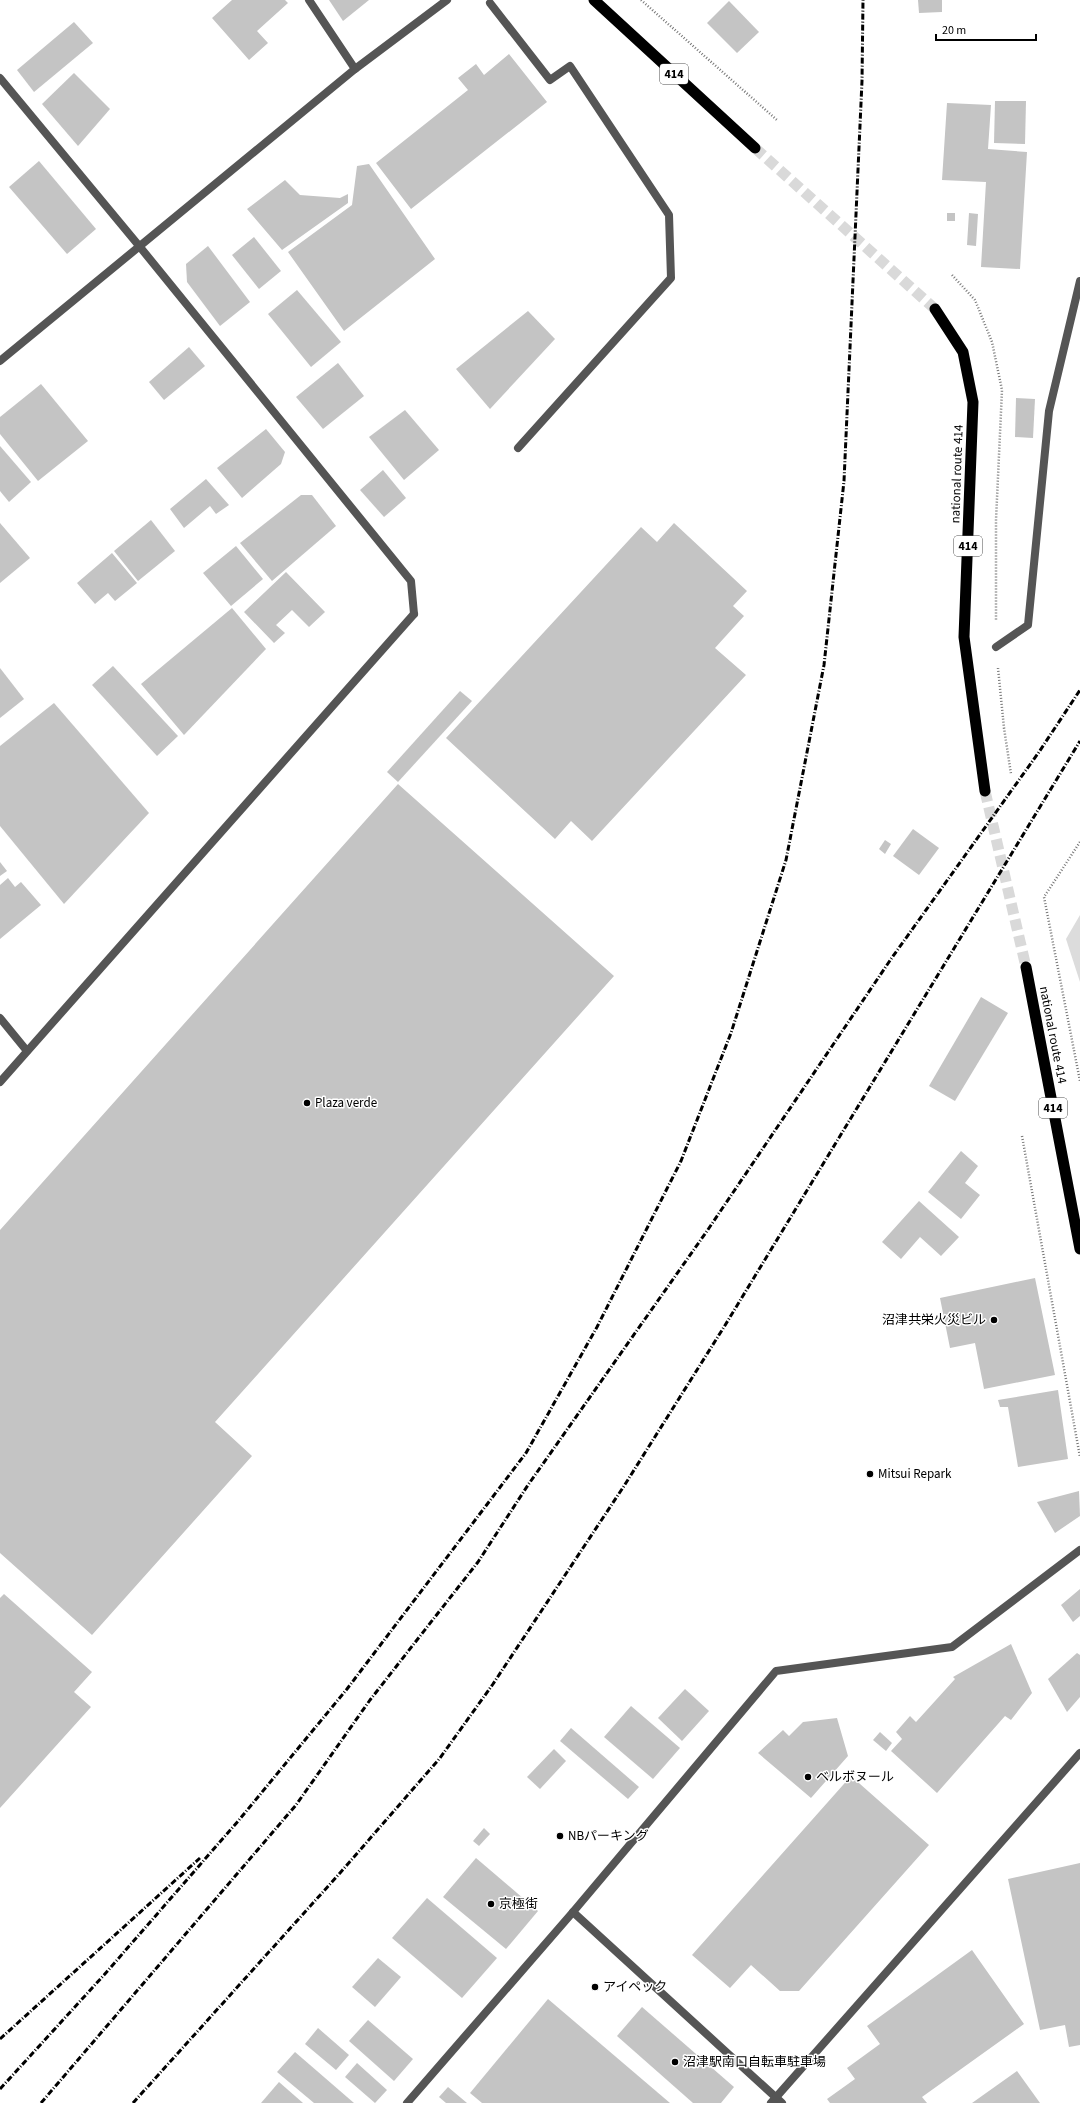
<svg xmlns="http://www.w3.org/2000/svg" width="1080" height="2103" viewBox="0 0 1080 2103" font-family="'Source Sans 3','Noto Sans JP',sans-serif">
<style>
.green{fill:#dcdcdc}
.building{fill:#c4c4c4}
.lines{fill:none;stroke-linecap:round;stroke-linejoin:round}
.trunk-tunnel{stroke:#d9d9d9;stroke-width:11;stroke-dasharray:11 5.5;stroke-linecap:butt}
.path{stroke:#777;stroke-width:2.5;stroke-dasharray:1 2;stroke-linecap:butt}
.minor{stroke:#555;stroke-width:8}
.tertiary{stroke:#555;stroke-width:8}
.trunk{stroke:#000;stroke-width:11}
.rail{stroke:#000;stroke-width:3;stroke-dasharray:6 2 1 2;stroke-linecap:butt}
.poi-dot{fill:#000;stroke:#fff;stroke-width:1.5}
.labels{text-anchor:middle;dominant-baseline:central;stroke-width:3;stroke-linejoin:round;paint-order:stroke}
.shield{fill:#fff;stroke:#4c4c4c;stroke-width:1}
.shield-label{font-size:12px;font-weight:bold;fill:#000}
.street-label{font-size:13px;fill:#000;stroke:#fff}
.poi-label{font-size:13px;fill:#000;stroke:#fff;text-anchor:start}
</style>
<rect width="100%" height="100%" fill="#fff"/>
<path class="green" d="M 1080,915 L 1080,982 L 1066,939 Z"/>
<g class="building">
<path d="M 232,0 L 285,0 L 288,3 L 257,31 L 268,43 L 249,60 L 212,18 Z"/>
<path d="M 329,0 L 369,0 L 343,21 Z"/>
<path d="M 918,0 L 942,0 L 942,12 L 919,13 Z"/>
<path d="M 729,1 L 759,32 L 737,53 L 707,23 Z"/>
<path d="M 74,22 L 93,43 L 34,92 L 17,70 Z"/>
<path d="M 509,54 L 547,102 L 411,209 L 376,163 L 468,90 L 458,78 L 476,64 L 484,75 Z"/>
<path d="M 74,73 L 110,109 L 78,146 L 42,104 Z"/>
<path d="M 995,101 L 1026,101 L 1025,144 L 994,143 Z"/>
<path d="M 947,103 L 991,105 L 988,149 L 1027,152 L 1020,269 L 981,267 L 986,182 L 942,180 Z"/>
<path d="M 39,161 L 96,229 L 67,254 L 9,187 Z"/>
<path d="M 369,164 L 435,259 L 344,331 L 288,252 L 352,205 L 357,166 Z"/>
<path d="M 285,180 L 300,195 L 340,198 L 348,194 L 348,203 L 282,250 L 247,209 Z"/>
<rect x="947" y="213" width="8" height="8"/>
<path d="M 969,213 L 978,214 L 976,246 L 967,245 Z"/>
<path d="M 254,237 L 281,271 L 259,289 L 232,255 Z"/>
<path d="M 208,246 L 250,302 L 220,326 L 187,282 L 186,264 Z"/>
<path d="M 297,290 L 341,342 L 311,367 L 268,314 Z"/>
<path d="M 528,311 L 555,339 L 490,409 L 456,369 Z"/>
<path d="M 189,347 L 205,366 L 164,400 L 149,382 Z"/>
<path d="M 338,363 L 364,396 L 323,429 L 296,397 Z"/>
<path d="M 41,384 L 88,441 L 38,481 L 0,434 L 0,417 Z"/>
<path d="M 1016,398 L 1035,399 L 1033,438 L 1015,437 Z"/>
<path d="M 405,410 L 439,450 L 404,480 L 369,437 Z"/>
<path d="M 266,429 L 285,452 L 281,464 L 242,498 L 217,468 Z"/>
<path d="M 0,446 L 31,482 L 9,502 L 0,491 Z"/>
<path d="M 383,470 L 406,498 L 384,517 L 360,490 Z"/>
<path d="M 206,479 L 229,505 L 216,514 L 210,506 L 184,528 L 170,509 Z"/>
<path d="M 301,495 L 312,495 L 336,526 L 272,581 L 240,543 Z"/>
<path d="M 151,520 L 175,551 L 138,581 L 114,551 Z"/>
<path d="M 0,523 L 30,558 L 0,583 Z"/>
<path d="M 674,523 L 747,591 L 733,606 L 744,616 L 715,648 L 746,675 L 592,841 L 571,821 L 555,839 L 446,738 L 641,527 L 657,542 Z"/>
<path d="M 236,546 L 263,579 L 231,606 L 203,573 Z"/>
<path d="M 112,553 L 137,583 L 115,601 L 108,593 L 95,604 L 77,583 Z"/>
<path d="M 286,572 L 325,612 L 309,627 L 292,610 L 276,625 L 285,633 L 274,643 L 244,612 Z"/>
<path d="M 232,608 L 266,649 L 184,735 L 141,684 Z"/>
<path d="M 113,666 L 178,736 L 157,756 L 92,685 Z"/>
<path d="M 0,668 L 24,699 L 0,718 Z"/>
<path d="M 460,691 L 472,701 L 398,782 L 387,772 Z"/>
<path d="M 54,703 L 149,813 L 64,904 L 0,826 L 0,746 Z"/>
<path d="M 398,784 L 614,976 L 215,1422 L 252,1456 L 92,1635 L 0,1553 L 0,1230 Z"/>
<path d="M 913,829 L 939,848 L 919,875 L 893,856 Z"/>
<path d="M 885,840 L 891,844 L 885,854 L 879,849 Z"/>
<path d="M 0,862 L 7,871 L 0,876 Z"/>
<path d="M 8,878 L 15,887 L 21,882 L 41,905 L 0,939 L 0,885 Z"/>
<path d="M 981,997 L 1008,1013 L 955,1101 L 929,1086 Z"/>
<path d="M 961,1151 L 978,1166 L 965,1183 L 980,1195 L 961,1219 L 928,1192 Z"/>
<path d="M 919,1201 L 959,1237 L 941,1256 L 920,1237 L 901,1259 L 882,1242 Z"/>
<path d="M 1035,1278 L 1055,1375 L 984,1389 L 975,1343 L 950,1348 L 940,1298 Z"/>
<path d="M 1058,1390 L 1068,1459 L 1018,1467 L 1008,1407 L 1000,1407 L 998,1400 Z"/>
<path d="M 1079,1491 L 1080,1516 L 1055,1533 L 1037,1502 Z"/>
<path d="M 1080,1589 L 1080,1616 L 1073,1622 L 1061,1605 Z"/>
<path d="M 4,1594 L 92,1672 L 74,1692 L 91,1707 L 0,1808 L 0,1598 Z"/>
<path d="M 1011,1644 L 1032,1693 L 1011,1720 L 1005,1716 L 937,1793 L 891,1751 L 902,1739 L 896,1732 L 910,1716 L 916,1722 L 955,1679 L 953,1677 Z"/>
<path d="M 1077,1653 L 1080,1655 L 1080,1697 L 1067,1712 L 1048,1679 Z"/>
<path d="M 685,1689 L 709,1711 L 682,1741 L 658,1718 Z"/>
<path d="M 631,1706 L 680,1748 L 653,1779 L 604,1737 Z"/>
<path d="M 837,1718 L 848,1756 L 811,1798 L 758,1753 L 783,1730 L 789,1736 L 803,1722 Z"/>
<path d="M 571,1728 L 639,1787 L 628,1799 L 560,1741 Z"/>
<path d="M 880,1732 L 892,1743 L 886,1751 L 873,1740 Z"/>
<path d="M 554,1749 L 566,1761 L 540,1789 L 527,1777 Z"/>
<path d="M 851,1776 L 929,1845 L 799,1991 L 780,1991 L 751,1965 L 730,1988 L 692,1955 Z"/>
<path d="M 484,1828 L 490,1834 L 479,1846 L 473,1841 Z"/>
<path d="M 476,1858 L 538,1911 L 506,1949 L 443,1897 Z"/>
<path d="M 1080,1863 L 1080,2045 L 1069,2047 L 1065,2025 L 1040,2030 L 1008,1879 Z"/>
<path d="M 427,1898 L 497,1958 L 462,1998 L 392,1938 Z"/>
<path d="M 972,1950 L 1024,2024 L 922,2097 L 927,2103 L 830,2103 L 827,2099 L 855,2079 L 847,2068 L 880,2044 L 867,2026 Z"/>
<path d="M 378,1958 L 401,1977 L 375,2007 L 352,1987 Z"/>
<path d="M 548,1999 L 670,2103 L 482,2103 L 470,2093 Z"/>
<path d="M 642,2007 L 734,2087 L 721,2103 L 693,2103 L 617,2036 Z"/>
<path d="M 368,2020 L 413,2059 L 394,2081 L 349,2041 Z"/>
<path d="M 318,2028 L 349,2055 L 336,2070 L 305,2044 Z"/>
<path d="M 295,2052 L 354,2103 L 314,2103 L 277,2072 Z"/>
<path d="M 357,2063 L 387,2090 L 375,2103 L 345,2077 Z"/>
<path d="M 1017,2071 L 1040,2103 L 972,2103 Z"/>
<path d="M 279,2082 L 303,2103 L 261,2103 Z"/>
<path d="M 448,2087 L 467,2103 L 446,2103 L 439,2097 Z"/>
</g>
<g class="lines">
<g class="trunk-tunnel">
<path d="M 755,148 L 935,309"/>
<path d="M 985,791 L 1026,967"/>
</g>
<g class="path">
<path d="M 641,0 L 777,120"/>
<path d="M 952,275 L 975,300 L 992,342 L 1002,390 L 996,520 L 996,621"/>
<path d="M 998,668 L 1004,728 L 1011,774"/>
<path d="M 1080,842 L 1044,897 L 1080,1081"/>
<path d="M 1022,1136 L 1080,1457"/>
</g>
<g class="minor">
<path d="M 309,0 L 355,69"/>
<path d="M 490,3 L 550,80 L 570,66 L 669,215 L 671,278 L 518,448"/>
<path d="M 0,78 L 140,247 L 411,581 L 414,614"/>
<path d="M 996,647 L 1028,625 L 1049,411 L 1080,281"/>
<path d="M 0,1018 L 27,1051"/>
<path d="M 573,1912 L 782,2103"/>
<path d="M 407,2103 L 573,1912 L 776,1671 L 952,1647 L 1080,1550"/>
<path d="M 771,2103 L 1080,1753"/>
</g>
<g class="tertiary">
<path d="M 0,361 L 355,69 L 447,0"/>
<path d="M 0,1082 L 414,614"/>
</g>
<g class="trunk">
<path d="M 594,0 L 755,148"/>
<path d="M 935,309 L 963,352 L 973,402 L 964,637 L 985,791"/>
<path d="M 1026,967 L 1080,1249"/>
</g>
<g class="rail">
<path d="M 0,2039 L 200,1858"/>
<path d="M 0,2089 L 104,1975 L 239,1820 L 347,1689 L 526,1453 L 597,1327 L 681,1161 L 731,1033 L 786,860 L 824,665 L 844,481 L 862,81 L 863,0"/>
<path d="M 41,2103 L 296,1805 L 370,1700 L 478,1562 L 528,1485 L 707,1231 L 891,959 L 1039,752 L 1080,690"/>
<path d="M 133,2103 L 340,1873 L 440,1758 L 493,1684 L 624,1486 L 724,1327 L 1080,741"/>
</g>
</g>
<g class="poi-dot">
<circle cx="307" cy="1103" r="4"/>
<circle cx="994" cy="1320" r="4"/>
<circle cx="870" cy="1474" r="4"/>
<circle cx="808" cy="1777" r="4"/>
<circle cx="560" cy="1836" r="4"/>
<circle cx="491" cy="1904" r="4"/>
<circle cx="595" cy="1987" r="4"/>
<circle cx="675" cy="2062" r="4"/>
</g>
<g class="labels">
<g class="shield">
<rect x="660" y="64" width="28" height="20" rx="3"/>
<rect x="954" y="536" width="28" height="20" rx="3"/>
<rect x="1039" y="1098" width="28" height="20" rx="3"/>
</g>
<g class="shield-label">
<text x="674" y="74">414</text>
<text x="968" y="546">414</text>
<text x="1053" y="1108">414</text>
</g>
<g class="street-label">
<text transform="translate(957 474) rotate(-88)">national route 414</text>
<text transform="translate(1053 1035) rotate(79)">national route 414</text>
</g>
<g class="poi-label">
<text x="315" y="1103">Plaza verde</text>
<text x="986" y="1320" text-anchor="end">沼津共栄火災ビル</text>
<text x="878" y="1474">Mitsui Repark</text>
<text x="816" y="1777">ベルボヌール</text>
<text x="568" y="1836">NBパーキング</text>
<text x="499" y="1904">京極街</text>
<text x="603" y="1987">アイペック</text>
<text x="683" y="2062">沼津駅南口自転車駐車場</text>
</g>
</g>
<path d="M936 34v6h100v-6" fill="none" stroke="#000000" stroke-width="2"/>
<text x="942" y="34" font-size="12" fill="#000000" stroke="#ffffff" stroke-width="3" paint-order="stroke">20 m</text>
</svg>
